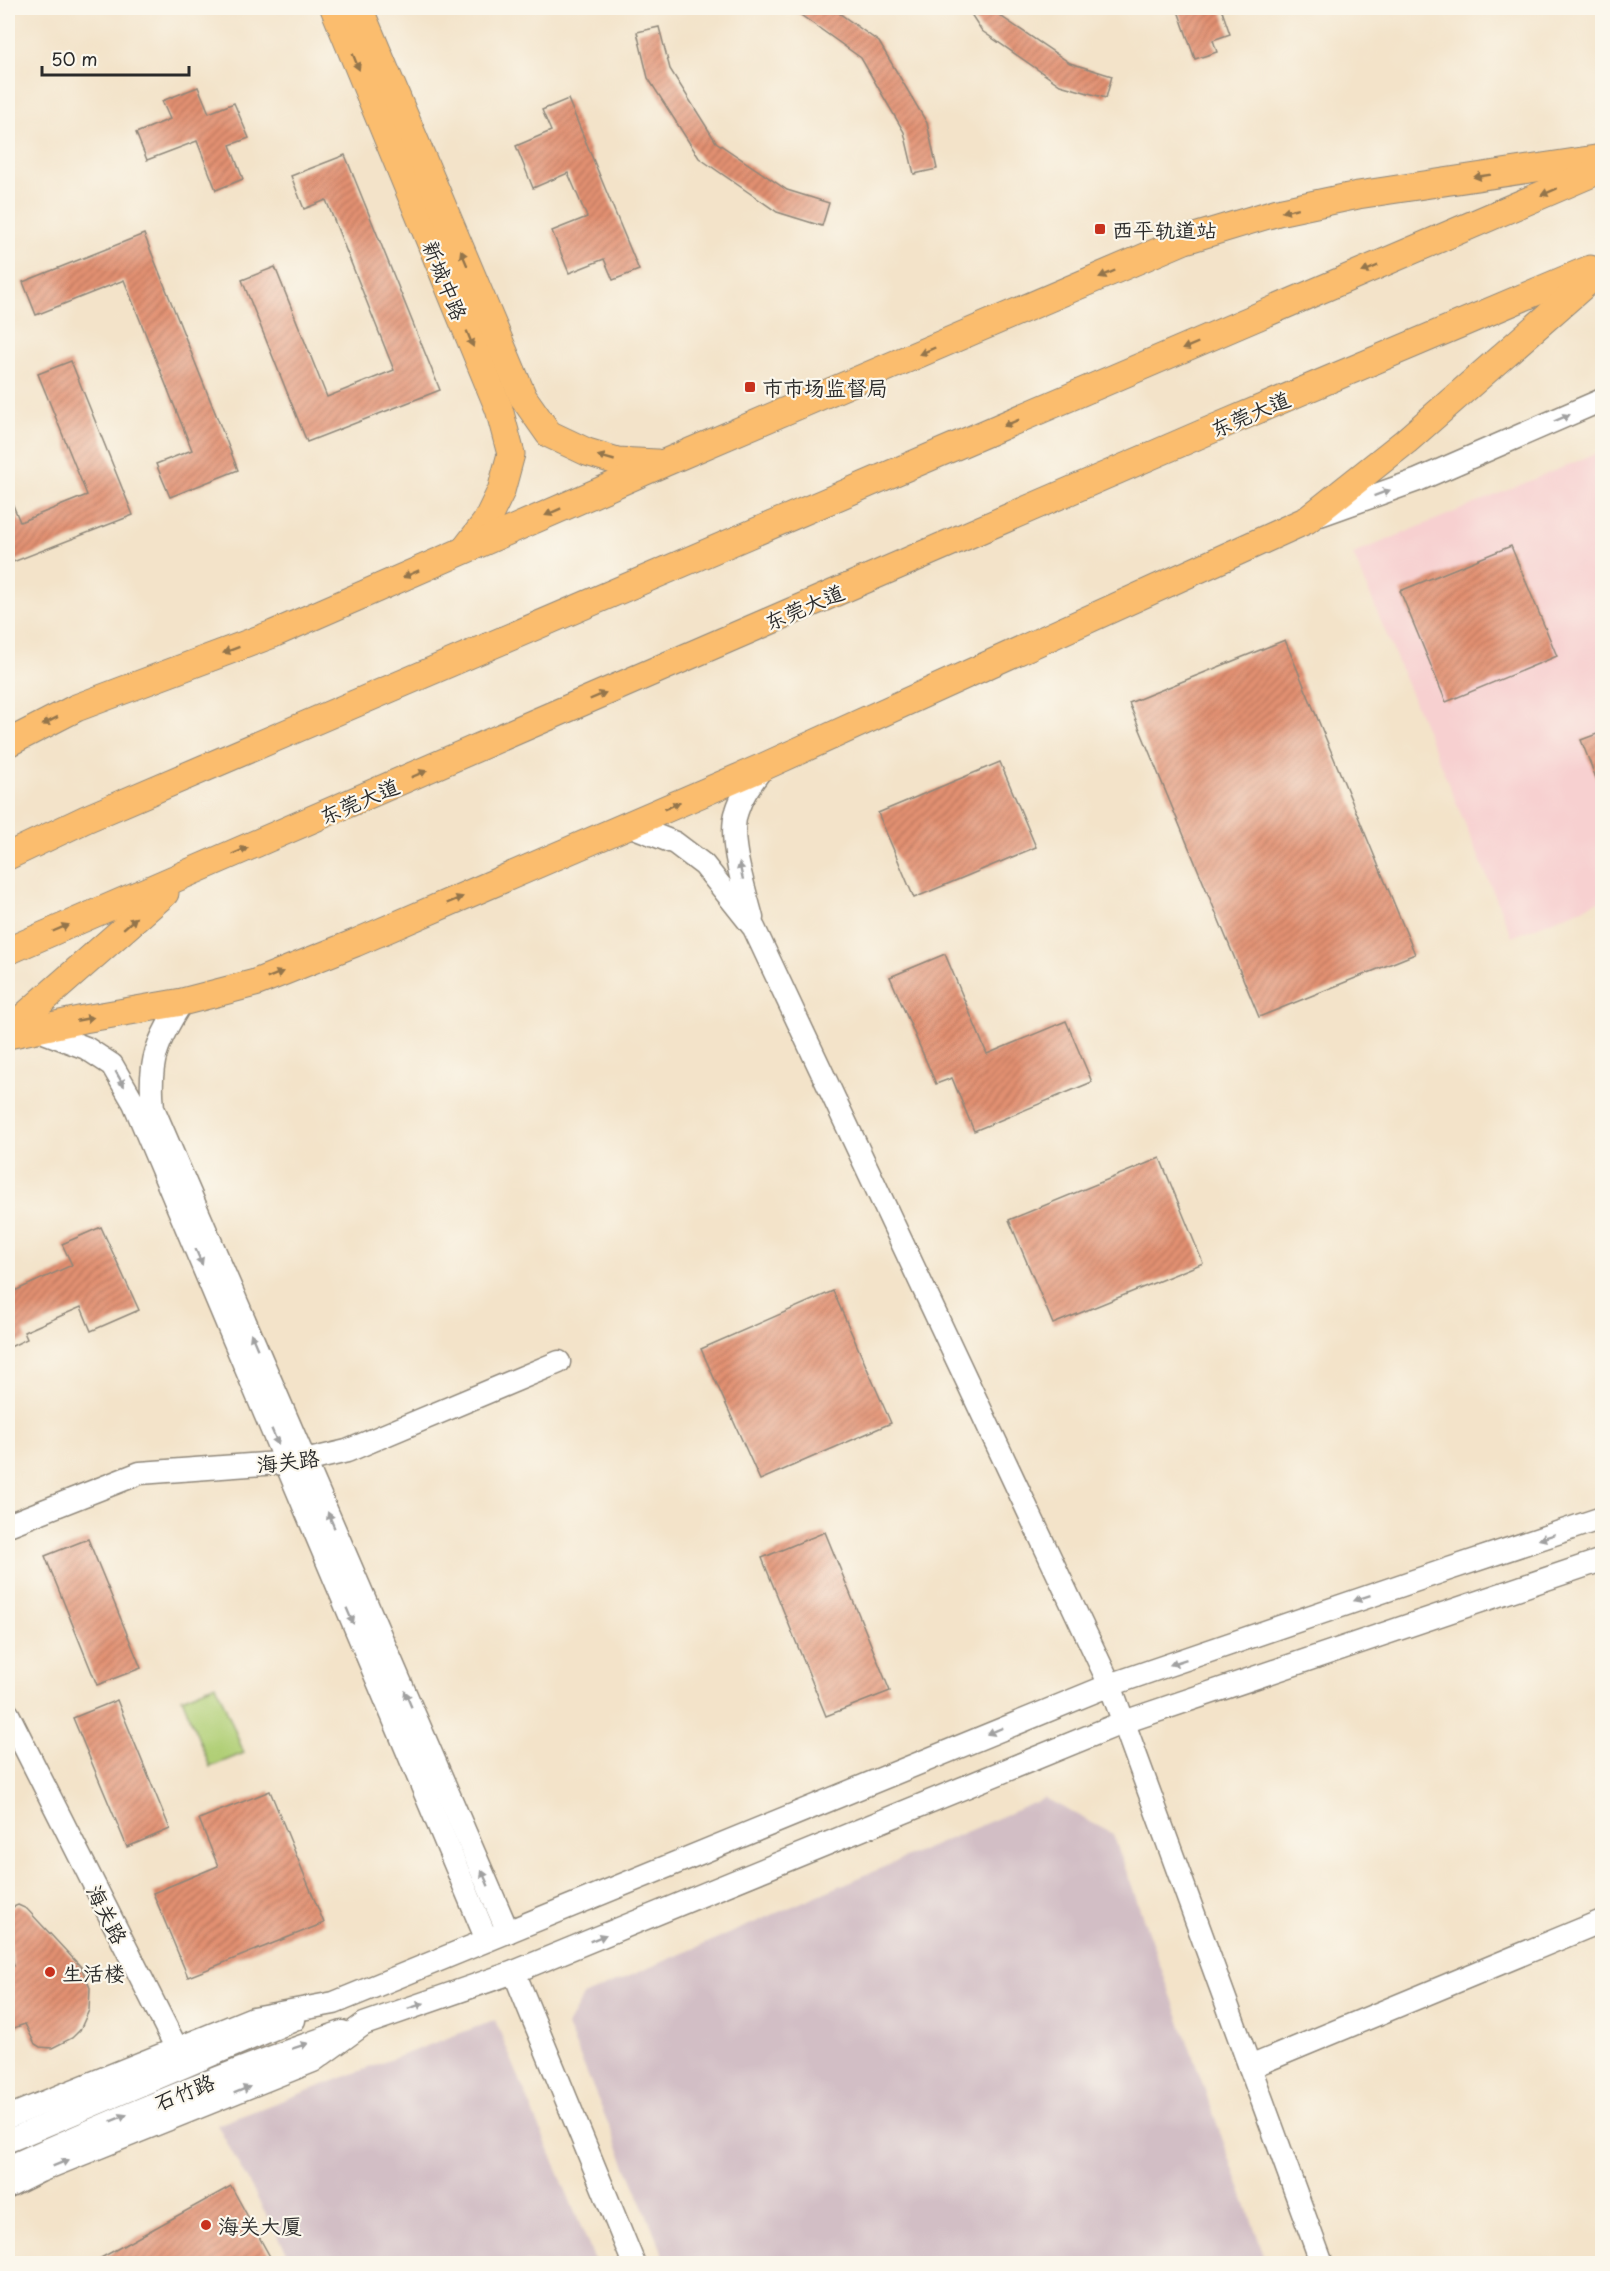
<svg xmlns="http://www.w3.org/2000/svg" width="1610" height="2271" viewBox="0 0 1610 2271" font-family="'Playpen Sans','LXGW WenKai TC',sans-serif">
<style>
.built{fill:#f7d0d0}
.industrial{fill:#d2bec5}
.green{fill:#b0cf76;stroke:#6e7d50;stroke-width:1.5}
.building{fill:url(#building-hatch)}
.lines{fill:none;stroke-linecap:round;stroke-linejoin:round}
.minor-casing{stroke:#8f877a;stroke-width:25}
.major-casing{stroke:#8f877a;stroke-width:29}
.minor{stroke:#fff;stroke-width:22}
.major{stroke:#fbbd6e;stroke-width:27}
.oneway{fill:#93744c}
.oneway2{fill:#a0a0a0}
.poi-dot{fill:#c8321e;stroke:#fbf7ec;stroke-width:2}
.labels{text-anchor:middle;dominant-baseline:central;stroke-width:4.5;stroke-linejoin:round;paint-order:stroke}
.poi-label{font-size:21px;fill:#2b2b2b;stroke:#fbf7ec;text-anchor:start}
.street-label{font-size:21px;fill:#2b2b2b;stroke:#fbf7ec}
</style>
<defs>
<pattern id="building-hatch" width="6" height="6" patternUnits="userSpaceOnUse" patternTransform="scale(1.5)"><rect width="6" height="6" fill="#e29071"/><path d="M-1 1l2-2M0 6l6-6M5 7l2-2" fill="none" stroke="#b7765d"/></pattern>
</defs>
<rect width="100%" height="100%" fill="#fbf7ec"/>
<filter id="ink" filterUnits="userSpaceOnUse"><feTurbulence type="fractalNoise" baseFrequency=".0167" numOctaves="2"/><feDisplacementMap in="SourceGraphic" scale="12" xChannelSelector="R" yChannelSelector="G"/><feConvolveMatrix kernelMatrix="1 2 1 2 8 2 1 2 1" color-interpolation-filters="sRGB"/></filter>
<filter id="wash" filterUnits="userSpaceOnUse"><feTurbulence type="fractalNoise" baseFrequency=".008" numOctaves="4" result="noise"/><feDisplacementMap in="SourceGraphic" scale="24" xChannelSelector="R" yChannelSelector="G"/><feGaussianBlur stdDeviation="1.35" result="paint"/><feColorMatrix in="noise" values="0 0 0 0 0 0 0 0 0 0 0 0 0 0 0 0 0 1.4 0 .05"/><feComposite in="paint" operator="in"/></filter>
<g filter="url(#wash)">
<rect width="100%" height="100%" fill="#f3e3c9"/>
<path class="built" d="M 1602,451 L 1602,900 L 1512,937 L 1353,554 Z"/>
<g class="industrial">
<path d="M 1045,1798 L 1113,1834 L 1267,2263 L 667,2263 L 567,2026 L 583,1996 Z"/>
<path d="M 495,2020 L 596,2263 L 293,2263 L 217,2125 Z"/>
</g>
<path class="green" d="M 216,1684 L 244,1753 L 210,1767 L 182,1698 Z"/>
<g id="blocks">
<g class="building">
<path d="M 791,8 L 832,8 L 879,42 L 927,123 L 937,169 L 914,174 L 904,132 L 861,58 Z"/>
<path d="M 967,8 L 995,8 L 999,15 L 1070,63 L 1112,76 L 1106,98 L 1060,85 L 982,31 Z"/>
<path d="M 1177,8 L 1221,8 L 1230,34 L 1213,40 L 1217,52 L 1195,59 Z"/>
<path d="M 659,27 L 670,69 L 716,142 L 787,190 L 829,203 L 822,226 L 777,212 L 699,158 L 648,78 L 637,32 Z"/>
<path d="M 198,87 L 209,113 L 234,103 L 249,138 L 230,145 L 243,179 L 216,190 L 197,141 L 147,160 L 136,133 L 170,119 L 162,101 Z"/>
<path d="M 568,99 L 639,270 L 613,280 L 604,259 L 569,273 L 552,231 L 587,217 L 568,173 L 533,188 L 516,146 L 551,131 L 542,110 Z"/>
<path d="M 345,155 L 440,390 L 307,442 L 242,280 L 275,267 L 327,397 L 394,370 L 326,200 L 304,209 L 291,176 Z"/>
<path d="M 144,234 L 238,470 L 170,497 L 156,464 L 192,450 L 124,280 L 36,315 L 23,282 Z"/>
<path d="M 71,361 L 133,515 L 8,564 L 8,493 L 20,522 L 87,495 L 38,374 Z"/>
<path d="M 1511,546 L 1557,656 L 1446,702 L 1400,591 Z"/>
<path d="M 1285,640 L 1415,954 L 1259,1017 L 1129,703 Z"/>
<path d="M 1602,732 L 1602,793 L 1581,740 Z"/>
<path d="M 1000,762 L 1036,847 L 914,898 L 878,813 Z"/>
<path d="M 945,954 L 987,1054 L 1066,1021 L 1092,1082 L 974,1131 L 952,1078 L 936,1084 L 890,977 Z"/>
<path d="M 1160,1158 L 1203,1263 L 1053,1324 L 1009,1220 Z"/>
<path d="M 101,1227 L 139,1310 L 91,1331 L 81,1307 L 24,1332 L 27,1339 L 8,1348 L 8,1294 L 72,1265 L 62,1244 Z"/>
<path d="M 833,1291 L 891,1423 L 760,1480 L 701,1349 Z"/>
<path d="M 825,1532 L 890,1691 L 826,1716 L 762,1558 Z"/>
<path d="M 88,1539 L 141,1668 L 97,1685 L 45,1556 Z"/>
<path d="M 117,1700 L 170,1829 L 127,1847 L 73,1718 Z"/>
<path d="M 270,1791 L 324,1923 L 188,1977 L 153,1893 L 218,1866 L 199,1819 Z"/>
<path d="M 18,1905 L 27,1909 L 81,1967 L 90,1988 L 89,2010 L 80,2030 L 72,2038 L 52,2048 L 40,2047 L 35,2044 L 25,2024 L 8,2030 L 8,1967 L 14,1966 L 8,1935 L 8,1909 Z"/>
<path d="M 231,2186 L 274,2264 L 90,2264 Z"/>
</g>
</g>
</g>
<g filter="url(#ink)">
<use href="#blocks" fill-opacity="0" stroke="#8f877a" stroke-width="1.5"/>
<g class="lines">
<defs>
<g id="minor">
<path d="M 1320,515 L 1418,480 L 1602,400"/>
<path d="M 629,825 L 675,843 L 704,865 L 754,928 L 1110,1685 L 1322,2264"/>
<path d="M 752,918 C 745,890 727,838 737,811 C 742,794 753,781 763,767"/>
<path d="M 182,1002 C 157,1041 148,1061 153,1108 L 508,1932"/>
<path d="M 36,1029 L 86,1048 L 112,1065 L 134,1103 L 487,1940"/>
<path d="M 8,1525 L 140,1473 L 305,1461 L 347,1451 L 559,1362"/>
<path d="M 8,1714 L 177,2049"/>
<path d="M 514,1972 L 634,2264"/>
<path d="M 1250,2067 L 1602,1921"/>
<path d="M 8,2117 L 253,2018 L 334,2003 L 1110,1685 L 1446,1570 L 1602,1518"/>
<path d="M 8,2141 L 294,2020"/>
<path d="M 8,2167 C 117,2118 228,2071 342,2032"/>
<path d="M 8,2187 L 40,2171 L 313,2061 L 364,2024 L 514,1972 L 1124,1722 L 1602,1560"/>
</g>
<g id="major">
<path d="M 334,8 L 499,409 L 511,454 L 501,491 L 486,522 L 466,548"/>
<path d="M 359,8 L 523,397 L 549,434 L 587,452 L 617,461 L 657,463"/>
<path d="M 8,743 L 76,708 L 273,634 L 664,463 L 1185,240 L 1278,212 L 1358,195 L 1602,158"/>
<path d="M 8,856 L 86,819 L 1602,169"/>
<path d="M 8,951 L 1222,425 L 1590,269"/>
<path d="M 8,1031 L 165,893"/>
<path d="M 8,1035 L 84,1019 L 182,1002 L 255,983 L 355,943 L 763,767 L 1307,520 L 1406,441 L 1602,269"/>
</g>
</defs>
<use href="#minor" class="minor-casing"/>
<use href="#major" class="major-casing"/>
<use href="#minor" class="minor"/>
<use href="#major" class="major"/>
</g>
<defs><path id="oneway-solid" d="M-6-.8H1V-3.2L6.5 0L1 3.2V.8H-6Z" transform="scale(1.5)"/></defs>
<g class="oneway">
<use href="#oneway-solid" transform="translate(356 62) rotate(68)"/>
<use href="#oneway-solid" transform="translate(1482 176) rotate(171)"/>
<use href="#oneway-solid" transform="translate(1549 192) rotate(157)"/>
<use href="#oneway-solid" transform="translate(1290 210) rotate(168)"/>
<use href="#oneway-solid" transform="translate(464 258) rotate(-113)"/>
<use href="#oneway-solid" transform="translate(1370 269) rotate(157)"/>
<use href="#oneway-solid" transform="translate(1107 274) rotate(157)"/>
<use href="#oneway-solid" transform="translate(470 339) rotate(68)"/>
<use href="#oneway-solid" transform="translate(1190 346) rotate(157)"/>
<use href="#oneway-solid" transform="translate(927 351) rotate(157)"/>
<use href="#oneway-solid" transform="translate(1011 423) rotate(157)"/>
<use href="#oneway-solid" transform="translate(606 458) rotate(-164)"/>
<use href="#oneway-solid" transform="translate(553 512) rotate(156)"/>
<use href="#oneway-solid" transform="translate(411 574) rotate(156)"/>
<use href="#oneway-solid" transform="translate(231 650) rotate(159)"/>
<use href="#oneway-solid" transform="translate(598 696) rotate(-23)"/>
<use href="#oneway-solid" transform="translate(50 721) rotate(153)"/>
<use href="#oneway-solid" transform="translate(419 774) rotate(-23)"/>
<use href="#oneway-solid" transform="translate(672 806) rotate(-23)"/>
<use href="#oneway-solid" transform="translate(240 851) rotate(-23)"/>
<use href="#oneway-solid" transform="translate(455 900) rotate(-23)"/>
<use href="#oneway-solid" transform="translate(130 923) rotate(-41)"/>
<use href="#oneway-solid" transform="translate(61 928) rotate(-23)"/>
<use href="#oneway-solid" transform="translate(275 975) rotate(-22)"/>
<use href="#oneway-solid" transform="translate(85 1019) rotate(-11)"/>
</g>
<g class="oneway2">
<use href="#oneway-solid" transform="translate(1562 418) rotate(-23)"/>
<use href="#oneway-solid" transform="translate(1382 493) rotate(-20)"/>
<use href="#oneway-solid" transform="translate(741 871) rotate(-103)"/>
<use href="#oneway-solid" transform="translate(120 1079) rotate(60)"/>
<use href="#oneway-solid" transform="translate(199 1257) rotate(67)"/>
<use href="#oneway-solid" transform="translate(254 1341) rotate(-113)"/>
<use href="#oneway-solid" transform="translate(275 1437) rotate(67)"/>
<use href="#oneway-solid" transform="translate(331 1520) rotate(-113)"/>
<use href="#oneway-solid" transform="translate(1547 1537) rotate(162)"/>
<use href="#oneway-solid" transform="translate(1362 1598) rotate(161)"/>
<use href="#oneway-solid" transform="translate(350 1616) rotate(67)"/>
<use href="#oneway-solid" transform="translate(1178 1662) rotate(161)"/>
<use href="#oneway-solid" transform="translate(408 1699) rotate(-113)"/>
<use href="#oneway-solid" transform="translate(995 1731) rotate(157)"/>
<use href="#oneway-solid" transform="translate(485 1878) rotate(-113)"/>
<use href="#oneway-solid" transform="translate(598 1938) rotate(-22)"/>
<use href="#oneway-solid" transform="translate(416 2006) rotate(-19)"/>
<use href="#oneway-solid" transform="translate(300 2046) rotate(-19)"/>
<use href="#oneway-solid" transform="translate(242 2090) rotate(-22)"/>
<use href="#oneway-solid" transform="translate(119 2118) rotate(-22)"/>
<use href="#oneway-solid" transform="translate(61 2163) rotate(-22)"/>
</g>
</g>
<g class="poi-dot">
<rect x="1094" y="223" width="12" height="12" rx="3"/>
<rect x="744" y="381" width="12" height="12" rx="3"/>
<circle cx="50" cy="1972" r="6"/>
<circle cx="206" cy="2225" r="6"/>
</g>
<g class="labels">
<g class="poi-label">
<text x="1112" y="229">西平轨道站</text>
<text x="762" y="387">市市场监督局</text>
<text x="62" y="1972">生活楼</text>
<text x="218" y="2225">海关大厦</text>
</g>
<g class="street-label">
<text transform="translate(446 280) rotate(68)">新城中路</text>
<text transform="translate(1250 413) rotate(-23)">东莞大道</text>
<text transform="translate(804 606) rotate(-23)">东莞大道</text>
<text transform="translate(359 800) rotate(-23)">东莞大道</text>
<text transform="translate(288 1460) rotate(-7)">海关路</text>
<text transform="translate(108 1914) rotate(63)">海关路</text>
<text transform="translate(184 2091) rotate(-22)">石竹路</text>
</g>
</g>
<rect width="1610" height="2271" fill="none" stroke="#fbf7ec" stroke-width="30"/>
<path d="M42 66v9h147v-9" fill="none" stroke="#2b2b2b" stroke-width="3"/>
<text x="51" y="66" font-size="18" fill="#2b2b2b" stroke="#fbf7ec" stroke-width="4.5" paint-order="stroke">50 m</text>
</svg>
